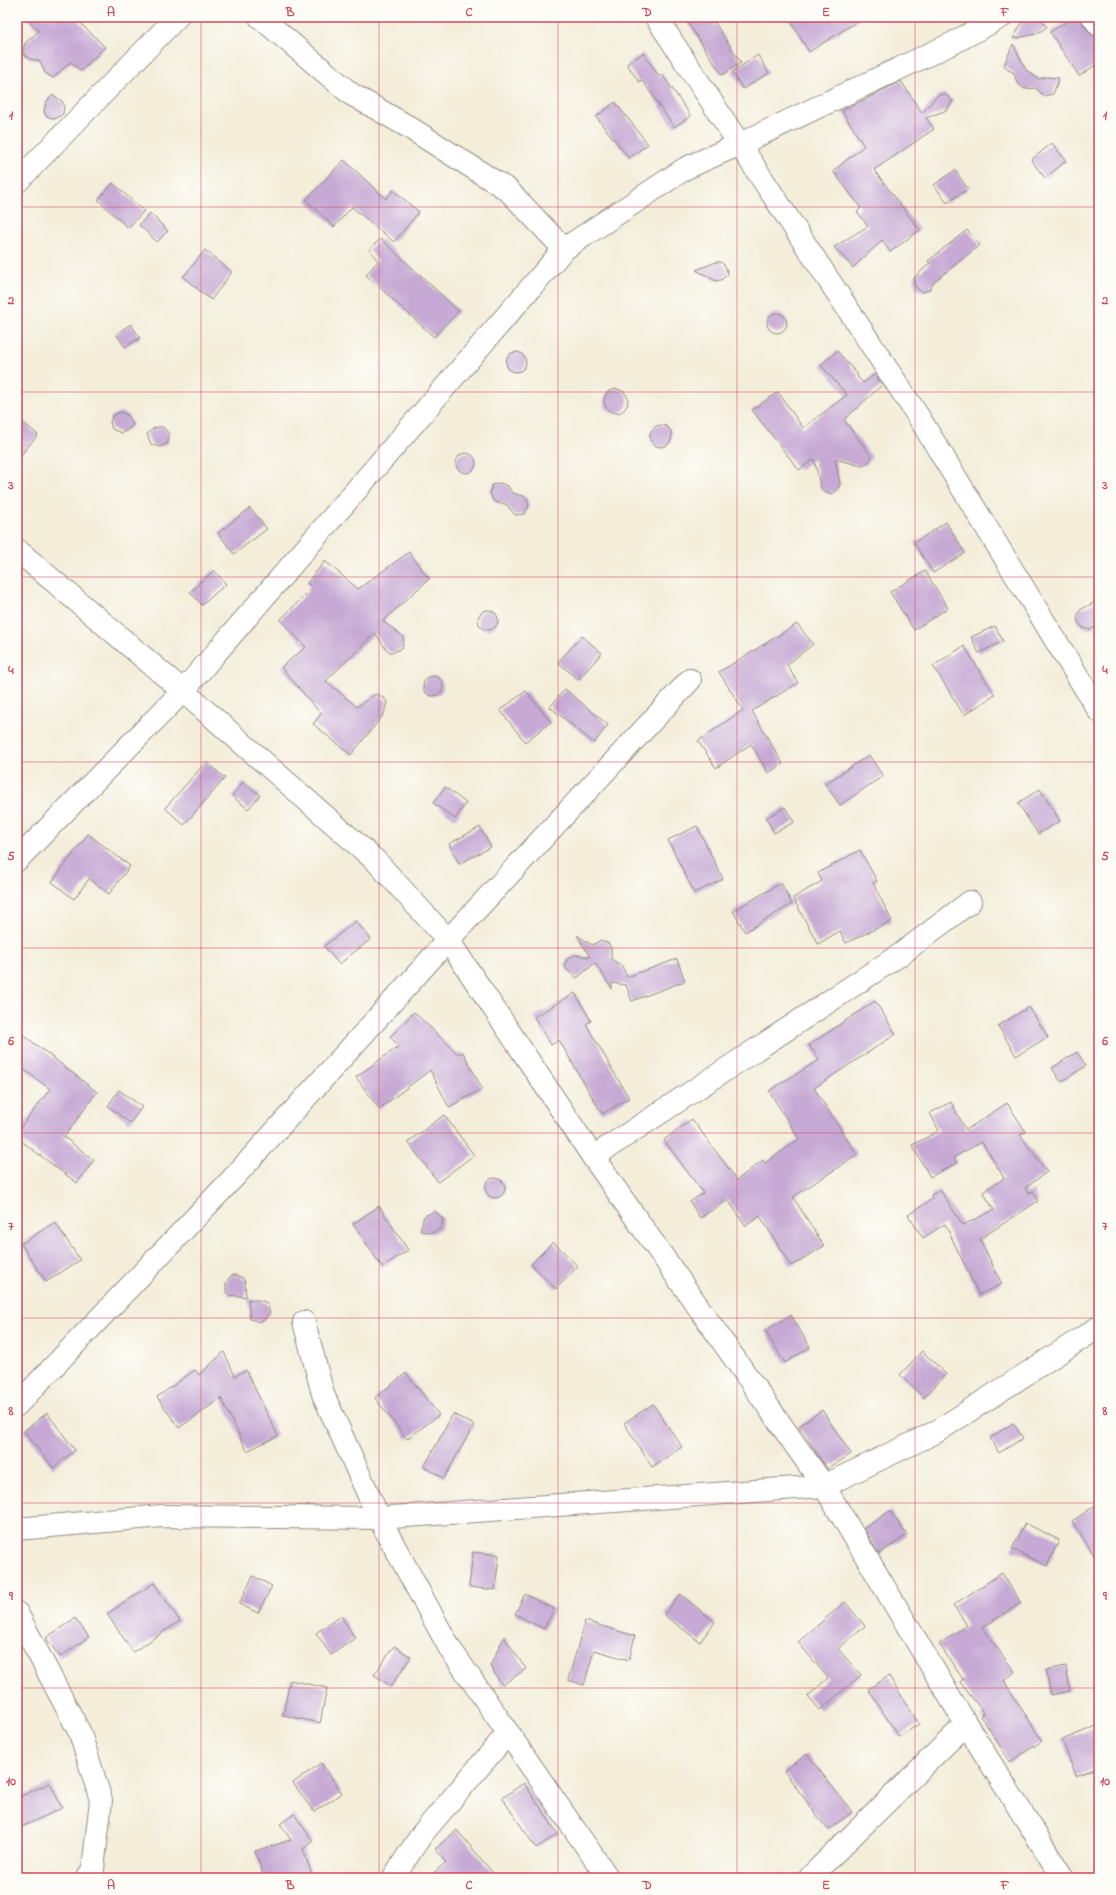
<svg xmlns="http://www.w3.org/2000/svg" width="1116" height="1895" viewBox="0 0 1116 1895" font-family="'Indie Flower',sans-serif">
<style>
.building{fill:#c6a9d4}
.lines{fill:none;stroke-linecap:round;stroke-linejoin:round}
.minor-casing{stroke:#8f8c82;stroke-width:24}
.minor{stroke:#fff;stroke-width:22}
.grid{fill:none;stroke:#d1495b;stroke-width:1;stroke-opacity:0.55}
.neatline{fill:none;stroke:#d1495b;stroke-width:1.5}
.grid-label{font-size:13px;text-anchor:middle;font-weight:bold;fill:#d1495b}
</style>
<rect width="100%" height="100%" fill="#fdfcf7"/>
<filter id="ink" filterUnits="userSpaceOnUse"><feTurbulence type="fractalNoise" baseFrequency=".025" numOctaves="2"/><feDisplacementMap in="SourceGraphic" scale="8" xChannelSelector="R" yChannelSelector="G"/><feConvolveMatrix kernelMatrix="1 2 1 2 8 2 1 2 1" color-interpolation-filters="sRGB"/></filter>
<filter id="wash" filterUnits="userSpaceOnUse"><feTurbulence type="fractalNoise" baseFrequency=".012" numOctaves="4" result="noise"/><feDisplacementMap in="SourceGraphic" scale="16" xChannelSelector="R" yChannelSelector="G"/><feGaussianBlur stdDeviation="0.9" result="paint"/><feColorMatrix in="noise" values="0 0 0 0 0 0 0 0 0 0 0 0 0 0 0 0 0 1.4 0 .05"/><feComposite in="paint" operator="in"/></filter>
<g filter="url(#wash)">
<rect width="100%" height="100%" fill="#f3edd9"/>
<g id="blocks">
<g class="building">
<path d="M 25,17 L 74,17 L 105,47 L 81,71 L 71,62 L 53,78 L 45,73 L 40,61 L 30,59 L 24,55 L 23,50 L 25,43 L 39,31 Z"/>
<path d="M 684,17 L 711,17 L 741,63 L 722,75 Z"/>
<path d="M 788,17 L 864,17 L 809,52 Z"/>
<path d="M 1025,17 L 1039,17 L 1047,27 L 1036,34 L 1013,39 Z"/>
<path d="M 1074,17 L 1081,17 L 1083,24 L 1089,32 L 1099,39 L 1099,63 L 1079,76 L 1050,32 Z"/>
<path d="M 1013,44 L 1026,70 L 1039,79 L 1046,77 L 1059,78 L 1053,94 L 1044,96 L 1036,88 L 1025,89 L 1018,84 L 1013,72 L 1008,70 L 1004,65 Z"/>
<path d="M 643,53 L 659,76 L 662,74 L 691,116 L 674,127 L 642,80 L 639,82 L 627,64 Z"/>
<path d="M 758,55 L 769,73 L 743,89 L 732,72 Z"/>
<path d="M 901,81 L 922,113 L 938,95 L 945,94 L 953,101 L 947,110 L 926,118 L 934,129 L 874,170 L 920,230 L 890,252 L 882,240 L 853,268 L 834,247 L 868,226 L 857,212 L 861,208 L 833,171 L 864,146 L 842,111 Z"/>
<path d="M 53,95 L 62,101 L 64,105 L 63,114 L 55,119 L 46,116 L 44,111 L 46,102 Z"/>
<path d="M 615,102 L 648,144 L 629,158 L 596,117 Z"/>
<path d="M 1052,143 L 1066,161 L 1045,178 L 1031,160 Z"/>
<path d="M 344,160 L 386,199 L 393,190 L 419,212 L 394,242 L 352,207 L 334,227 L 306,200 Z"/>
<path d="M 955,170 L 968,189 L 947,203 L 934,185 Z"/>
<path d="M 113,183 L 144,211 L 128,228 L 98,200 Z"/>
<path d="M 150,213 L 168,231 L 157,242 L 139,225 Z"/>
<path d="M 967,230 L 980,245 L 935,281 L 929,290 L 923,292 L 917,289 L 914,284 L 914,278 L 930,263 L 928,261 Z"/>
<path d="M 381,239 L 459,311 L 434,337 L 366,275 L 378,261 L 369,249 Z"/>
<path d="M 205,250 L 232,272 L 211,300 L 183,277 Z"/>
<path d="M 716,262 L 721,262 L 725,266 L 728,274 L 721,280 L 716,281 L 696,270 Z"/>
<circle cx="777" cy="323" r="10"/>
<path d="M 131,324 L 140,338 L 125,347 L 116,334 Z"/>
<path d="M 837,351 L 858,375 L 857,376 L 863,383 L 875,374 L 882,385 L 844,420 L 872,457 L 867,464 L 862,466 L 835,459 L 840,484 L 837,490 L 832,494 L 826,493 L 821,489 L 814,459 L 799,470 L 752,410 L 778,392 L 803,428 L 847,395 L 821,365 Z"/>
<circle cx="516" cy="362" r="10"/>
<circle cx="616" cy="401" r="12"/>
<path d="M 120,412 L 128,415 L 133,425 L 126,431 L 121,433 L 112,429 L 110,422 L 112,416 Z"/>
<path d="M 17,417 L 38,435 L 17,459 Z"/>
<circle cx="661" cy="436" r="11"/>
<path d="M 159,427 L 163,427 L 169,434 L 168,443 L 160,447 L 151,444 L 147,434 L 154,428 Z"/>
<circle cx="466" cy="463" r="10"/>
<path d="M 500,483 L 508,486 L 512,493 L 523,496 L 527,498 L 529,507 L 524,514 L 515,515 L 506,504 L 497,503 L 493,500 L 490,493 L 492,485 Z"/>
<path d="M 250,508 L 267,529 L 234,554 L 218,533 Z"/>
<path d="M 946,522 L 965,553 L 933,573 L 914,543 Z"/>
<path d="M 409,552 L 429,579 L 383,621 L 401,635 L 404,639 L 402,648 L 394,652 L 390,652 L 386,649 L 375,633 L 326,681 L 357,707 L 372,696 L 376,694 L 384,698 L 387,702 L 384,714 L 351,755 L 313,724 L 321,714 L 281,667 L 306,647 L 280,620 L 312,588 L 307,583 L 325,561 L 358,589 Z"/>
<path d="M 214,570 L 226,584 L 202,605 L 190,592 Z"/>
<path d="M 925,571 L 948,608 L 914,630 L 890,592 Z"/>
<path d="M 1099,600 L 1099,625 L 1090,630 L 1083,628 L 1078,622 L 1077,618 L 1080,610 Z"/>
<circle cx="488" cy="620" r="10"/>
<path d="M 797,624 L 813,644 L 787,665 L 798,683 L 752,711 L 783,764 L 768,773 L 751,744 L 716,768 L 698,741 L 743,710 L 719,672 Z"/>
<path d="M 995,626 L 1003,641 L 979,653 L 971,637 Z"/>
<path d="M 582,636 L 602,653 L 578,680 L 558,662 Z"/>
<path d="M 964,646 L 995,695 L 964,715 L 933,666 Z"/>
<circle cx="433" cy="686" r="10"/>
<path d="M 565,689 L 608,725 L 594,743 L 550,707 Z"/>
<path d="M 526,691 L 551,722 L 525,742 L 500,710 Z"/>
<path d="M 869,755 L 883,776 L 840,805 L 825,784 Z"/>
<path d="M 206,762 L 225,778 L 184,825 L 165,808 Z"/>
<path d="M 243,782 L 260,795 L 248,809 L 232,796 Z"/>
<path d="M 445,787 L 466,803 L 455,819 L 433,803 Z"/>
<path d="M 1040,789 L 1060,821 L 1038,834 L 1018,803 Z"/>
<path d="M 785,807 L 794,822 L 774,833 L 766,818 Z"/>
<path d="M 697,826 L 723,879 L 694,893 L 668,840 Z"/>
<path d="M 480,827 L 491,847 L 459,864 L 449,844 Z"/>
<path d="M 88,834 L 130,866 L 109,894 L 89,879 L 74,899 L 52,882 Z"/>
<path d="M 860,850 L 877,881 L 873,883 L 892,921 L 846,943 L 840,931 L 818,944 L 793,898 L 822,881 L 818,873 Z"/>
<path d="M 781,883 L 792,904 L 745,932 L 733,911 Z"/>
<path d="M 356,921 L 371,939 L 339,964 L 324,946 Z"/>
<path d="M 577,935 L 592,945 L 601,940 L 609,944 L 611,948 L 611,959 L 622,966 L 627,977 L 677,959 L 685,981 L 632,1001 L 626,985 L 612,983 L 612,989 L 595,963 L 577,978 L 567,970 L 565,965 L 567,959 L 575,955 L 590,957 Z"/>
<path d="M 575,993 L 591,1021 L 586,1024 L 629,1098 L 602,1114 L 559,1040 L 551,1045 L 534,1017 Z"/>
<path d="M 875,1001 L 896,1034 L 814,1088 L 857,1155 L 793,1197 L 824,1246 L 791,1266 L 760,1216 L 746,1226 L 728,1200 L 700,1218 L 690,1202 L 703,1193 L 664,1140 L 692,1119 L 737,1180 L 763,1160 L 765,1163 L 799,1139 L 769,1091 L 819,1060 L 809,1045 Z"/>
<path d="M 1029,1007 L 1048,1037 L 1016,1056 L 998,1026 Z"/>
<path d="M 414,1012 L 458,1054 L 463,1052 L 482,1089 L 449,1107 L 430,1070 L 379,1109 L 356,1077 L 399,1046 L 390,1037 Z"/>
<path d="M 17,1030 L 97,1092 L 64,1137 L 94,1160 L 77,1183 L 17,1138 L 17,1132 L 50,1089 L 17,1064 Z"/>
<path d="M 1077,1052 L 1086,1066 L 1061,1082 L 1052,1068 Z"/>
<path d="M 119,1090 L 142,1107 L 130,1123 L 108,1106 Z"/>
<path d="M 951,1102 L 966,1130 L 1007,1103 L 1026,1132 L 1020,1135 L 1047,1172 L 1025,1188 L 1028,1194 L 1033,1191 L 1038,1201 L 980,1239 L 1002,1284 L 979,1295 L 945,1224 L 923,1238 L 908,1215 L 932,1199 L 931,1195 L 940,1190 L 963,1225 L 994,1210 L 983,1192 L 1004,1178 L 982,1142 L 954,1157 L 957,1163 L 930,1177 L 912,1145 L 939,1131 L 930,1113 Z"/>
<path d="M 444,1115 L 474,1155 L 438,1182 L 408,1142 Z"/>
<circle cx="495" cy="1188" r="10"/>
<path d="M 379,1206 L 408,1250 L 382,1267 L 353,1224 Z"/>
<path d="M 435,1211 L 443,1219 L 441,1228 L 433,1233 L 420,1231 L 424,1216 Z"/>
<path d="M 55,1222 L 80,1260 L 46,1282 L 21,1244 Z"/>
<path d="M 553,1242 L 578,1266 L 556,1289 L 531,1264 Z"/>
<path d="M 235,1275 L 243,1278 L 245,1282 L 246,1297 L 229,1295 L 226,1290 L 226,1282 L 231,1276 Z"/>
<path d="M 248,1299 L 263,1301 L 267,1304 L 270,1313 L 264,1320 L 260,1322 L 250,1319 Z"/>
<path d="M 791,1315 L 810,1347 L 785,1363 L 765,1331 Z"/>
<path d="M 922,1351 L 946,1374 L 924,1398 L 900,1375 Z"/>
<path d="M 224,1352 L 235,1376 L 246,1370 L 278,1436 L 247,1451 L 221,1398 L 179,1428 L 157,1397 L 195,1370 L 199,1375 Z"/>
<path d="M 406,1373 L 439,1415 L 407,1439 L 375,1398 Z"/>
<path d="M 653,1404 L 682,1447 L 652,1467 L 624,1423 Z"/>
<path d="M 822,1410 L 851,1454 L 827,1469 L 799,1426 Z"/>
<path d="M 47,1413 L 75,1450 L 53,1468 L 24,1431 Z"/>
<path d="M 453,1414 L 474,1425 L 444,1478 L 424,1467 Z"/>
<path d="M 1013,1423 L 1023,1438 L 999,1453 L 990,1438 Z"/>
<path d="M 1099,1503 L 1099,1563 L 1072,1521 Z"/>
<path d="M 890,1511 L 907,1535 L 879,1554 L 864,1528 Z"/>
<path d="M 1025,1523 L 1059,1540 L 1047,1566 L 1012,1549 Z"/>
<path d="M 473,1552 L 499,1555 L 495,1590 L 469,1587 Z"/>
<path d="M 1002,1573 L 1021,1603 L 982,1628 L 1015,1672 L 1004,1681 L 1042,1741 L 1010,1762 L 981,1716 L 984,1713 L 960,1682 L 963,1679 L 939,1644 L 967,1625 L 953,1605 Z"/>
<path d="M 253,1576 L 272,1586 L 258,1613 L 239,1604 Z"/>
<path d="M 154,1583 L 180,1621 L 133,1652 L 107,1614 Z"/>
<path d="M 525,1594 L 554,1609 L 544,1629 L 515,1614 Z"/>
<path d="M 680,1594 L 715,1622 L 700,1642 L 664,1615 Z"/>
<path d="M 845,1602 L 865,1626 L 838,1649 L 861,1675 L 820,1710 L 808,1696 L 828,1678 L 798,1642 Z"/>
<path d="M 341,1616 L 355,1638 L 331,1655 L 316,1633 Z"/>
<path d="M 75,1618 L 89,1637 L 60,1657 L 46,1638 Z"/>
<path d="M 585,1621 L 635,1636 L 629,1660 L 594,1650 L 584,1685 L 568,1680 Z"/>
<path d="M 504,1637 L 526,1669 L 502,1685 L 490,1666 Z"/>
<path d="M 394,1646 L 411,1657 L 391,1686 L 374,1675 Z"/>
<path d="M 1066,1666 L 1070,1691 L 1051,1695 L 1046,1670 Z"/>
<path d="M 889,1676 L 919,1724 L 899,1737 L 868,1689 Z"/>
<path d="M 290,1680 L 327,1688 L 320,1723 L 283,1715 Z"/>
<path d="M 1099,1725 L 1099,1767 L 1076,1776 L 1062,1740 Z"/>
<path d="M 807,1754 L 852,1812 L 828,1830 L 784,1771 Z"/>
<path d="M 321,1763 L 342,1793 L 314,1812 L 293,1783 Z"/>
<path d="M 50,1783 L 62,1808 L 17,1829 L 17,1798 Z"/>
<path d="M 524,1783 L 558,1834 L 536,1848 L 502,1798 Z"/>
<path d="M 294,1814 L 313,1841 L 303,1849 L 313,1878 L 264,1878 L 255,1851 L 291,1840 L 280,1824 Z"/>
<path d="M 457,1830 L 497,1878 L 428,1878 L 446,1862 L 435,1849 Z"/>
</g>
</g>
</g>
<g filter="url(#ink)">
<use href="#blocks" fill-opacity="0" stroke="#8f8c82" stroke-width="1"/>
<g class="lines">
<defs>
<g id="minor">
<path d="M 260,17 L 351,94 L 407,126 L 508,190 L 564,249"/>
<path d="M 656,17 L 918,416 L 1099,711"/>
<path d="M 1093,17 L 1099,25"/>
<path d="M 17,182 L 177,17"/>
<path d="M 17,550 L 183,691 L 376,861 L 448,940 L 593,1157 L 824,1486 L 966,1724 L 1063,1878"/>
<path d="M 17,860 L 183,691 L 564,249 L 686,168 L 740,144 L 953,43 L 1001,17"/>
<path d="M 593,1157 L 901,954 L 970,902"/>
<path d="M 304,1322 L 323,1394 L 379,1518 L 449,1647 L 608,1878"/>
<path d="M 17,1405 L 235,1176 L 448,940 L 690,680"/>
<path d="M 17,1529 L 162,1516 L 379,1518 L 824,1486 L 936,1432 L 1099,1327"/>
<path d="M 17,1613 L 80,1733 L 101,1800 L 93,1869 L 87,1878"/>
<path d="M 393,1878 L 422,1834 L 508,1733"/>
<path d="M 809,1878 L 966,1724"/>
</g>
</defs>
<use href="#minor" class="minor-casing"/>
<use href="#minor" class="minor"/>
</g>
</g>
<path class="grid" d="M 201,17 L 201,1878M 379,17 L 379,1878M 558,17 L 558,1878M 737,17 L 737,1878M 915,17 L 915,1878M 17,207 L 1099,207M 17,392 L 1099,392M 17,577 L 1099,577M 17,762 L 1099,762M 17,948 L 1099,948M 17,1133 L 1099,1133M 17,1318 L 1099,1318M 17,1503 L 1099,1503M 17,1688 L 1099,1688"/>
<rect width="1116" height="1895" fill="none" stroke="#fdfcf7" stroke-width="44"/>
<rect x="22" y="22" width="1072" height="1851" class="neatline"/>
<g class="grid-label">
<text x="111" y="16">A</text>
<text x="290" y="16">B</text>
<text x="469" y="16">C</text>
<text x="647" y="16">D</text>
<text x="826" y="16">E</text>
<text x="1005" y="16">F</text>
<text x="11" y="119">1</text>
<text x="1105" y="119">1</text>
<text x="11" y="304">2</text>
<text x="1105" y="304">2</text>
<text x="11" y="489">3</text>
<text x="1105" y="489">3</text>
<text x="11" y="674">4</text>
<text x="1105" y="674">4</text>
<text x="11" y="860">5</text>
<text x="1105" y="860">5</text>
<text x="11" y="1045">6</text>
<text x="1105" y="1045">6</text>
<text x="11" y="1230">7</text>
<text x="1105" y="1230">7</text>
<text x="11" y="1415">8</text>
<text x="1105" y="1415">8</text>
<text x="11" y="1600">9</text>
<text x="1105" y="1600">9</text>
<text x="11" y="1785">10</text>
<text x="1105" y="1785">10</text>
<text x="111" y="1889">A</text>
<text x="290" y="1889">B</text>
<text x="469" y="1889">C</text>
<text x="647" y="1889">D</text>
<text x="826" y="1889">E</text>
<text x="1005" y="1889">F</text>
</g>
</svg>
